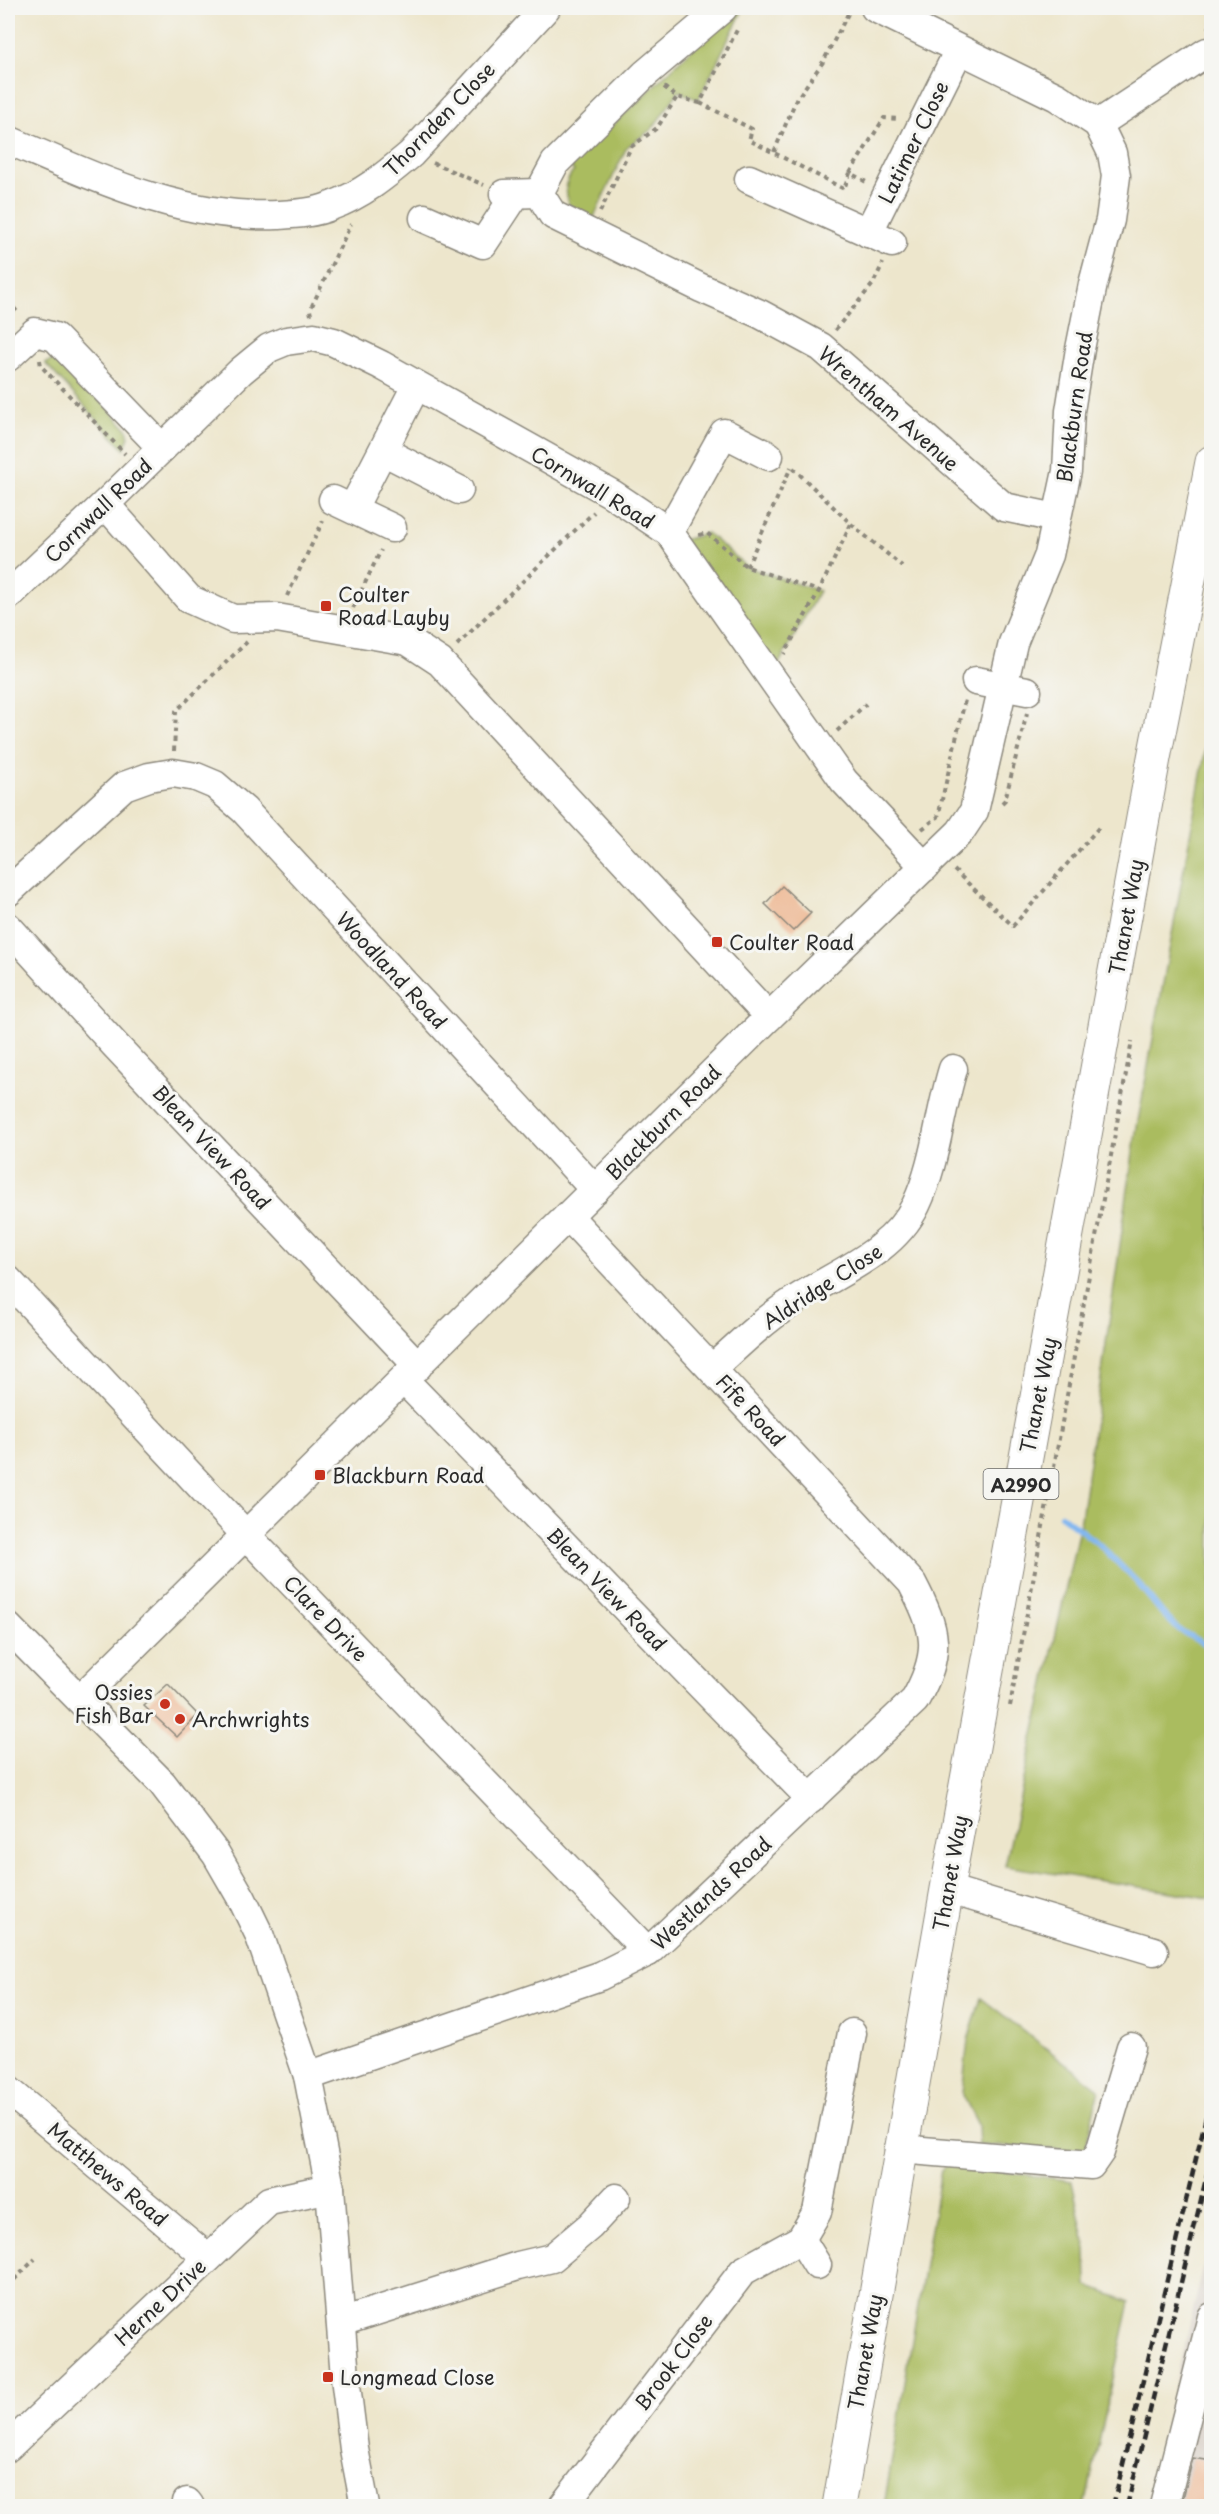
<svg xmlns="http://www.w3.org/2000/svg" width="1219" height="2514" viewBox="0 0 1219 2514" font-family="'Playpen Sans',sans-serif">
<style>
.industrial{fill:#cdc2b9}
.green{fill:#aabc5f;stroke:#6a7445;stroke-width:1.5}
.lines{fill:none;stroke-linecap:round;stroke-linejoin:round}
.stream{stroke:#82b7f0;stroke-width:6}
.building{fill:#edb48d}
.minor-casing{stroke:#8c887c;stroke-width:31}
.major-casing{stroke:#8c887c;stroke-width:35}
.path{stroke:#8c887c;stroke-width:4;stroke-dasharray:4.5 4.5;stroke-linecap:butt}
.minor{stroke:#fff;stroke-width:28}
.major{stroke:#fff;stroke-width:33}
.rail{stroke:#2b2b2b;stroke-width:4.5;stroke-dasharray:9 4.5;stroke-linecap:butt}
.poi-dot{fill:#c8321e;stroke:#f6f6f2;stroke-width:2}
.labels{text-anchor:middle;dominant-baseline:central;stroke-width:6;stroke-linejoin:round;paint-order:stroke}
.shield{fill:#f6f6f2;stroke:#686867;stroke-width:1.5}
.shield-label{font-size:18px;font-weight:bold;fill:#2b2b2b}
.street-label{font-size:20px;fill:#2b2b2b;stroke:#f6f6f2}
.poi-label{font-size:20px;fill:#2b2b2b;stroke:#f6f6f2;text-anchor:start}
</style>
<rect width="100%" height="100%" fill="#f6f6f2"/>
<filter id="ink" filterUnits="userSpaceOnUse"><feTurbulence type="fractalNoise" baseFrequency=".0167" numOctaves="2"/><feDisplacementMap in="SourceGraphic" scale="12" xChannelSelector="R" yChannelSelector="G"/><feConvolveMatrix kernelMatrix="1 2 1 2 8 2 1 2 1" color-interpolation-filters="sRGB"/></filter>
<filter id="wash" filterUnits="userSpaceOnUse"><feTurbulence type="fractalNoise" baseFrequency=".008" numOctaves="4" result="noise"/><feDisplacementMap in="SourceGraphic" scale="24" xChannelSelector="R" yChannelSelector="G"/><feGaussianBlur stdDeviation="1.35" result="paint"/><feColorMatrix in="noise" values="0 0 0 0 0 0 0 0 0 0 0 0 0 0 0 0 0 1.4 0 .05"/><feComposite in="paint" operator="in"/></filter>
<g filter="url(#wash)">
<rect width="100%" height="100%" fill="#ede6cc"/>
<path class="industrial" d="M 1211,2235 L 1211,2506 L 1146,2506 Z"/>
<g class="green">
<path d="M 735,8 L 744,8 L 698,100 L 679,91 L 652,129 L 627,147 L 593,219 L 568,204 C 566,191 564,181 574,171 L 570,166 Z"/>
<path d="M 56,359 L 65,361 L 127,429 L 129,437 L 124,449 L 45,363 Z"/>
<path d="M 707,533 L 747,567 L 819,591 L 771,678 L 676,542 Z"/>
<path d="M 1211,720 L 1211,1898 L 1005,1866 L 1081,1519 L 1136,1132 Z"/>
<path d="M 981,1998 L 1099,2089 L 1085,2151 L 979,2145 L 978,2125 L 962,2093 L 968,2040 Z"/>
<path d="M 948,2164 L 1072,2181 L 1086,2249 L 1087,2286 L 1130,2302 L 1085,2506 L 884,2506 L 941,2170 Z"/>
</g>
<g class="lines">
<path class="stream" d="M 1061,1515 L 1101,1546 L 1138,1583 L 1163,1614 L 1178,1629 L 1212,1649"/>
</g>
<g id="blocks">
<g class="building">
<path d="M 782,886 L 811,913 L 793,931 L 765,904 Z"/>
<path d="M 168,1684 L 198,1715 L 177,1737 L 144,1706 Z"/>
<path d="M 1193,2458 L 1212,2461 L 1212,2506 L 1181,2506 Z"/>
</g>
</g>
</g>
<g filter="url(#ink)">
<use href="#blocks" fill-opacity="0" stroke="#8c887c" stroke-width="1.5"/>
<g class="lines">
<defs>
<g id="minor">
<path d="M 875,8 L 1057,97 L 1098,124"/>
<path d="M 1098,124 L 1207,52"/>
<path d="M 8,140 C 95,177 180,219 278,215 C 295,214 315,213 331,206 C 362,195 386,175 411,154 L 546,8"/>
<path d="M 749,179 L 892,243"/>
<path d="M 539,193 L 555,163 L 645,74 L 723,8"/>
<path d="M 504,194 L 539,193 L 553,215 L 701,288 L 760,314 L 821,347 L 1004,507 L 1056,518"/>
<path d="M 424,218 L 483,244 L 516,194"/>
<path d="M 868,233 L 959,50"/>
<path d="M 8,357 L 35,332 L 55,337 L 162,448"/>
<path d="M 383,451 L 459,490"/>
<path d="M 333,500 L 392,528"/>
<path d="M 105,504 L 189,599 L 233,619 L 277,618 L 408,641 L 440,662 L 769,1017"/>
<path d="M 353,508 L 416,386"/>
<path d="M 669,532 L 724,433 L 769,456"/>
<path d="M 8,596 L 105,504 L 241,371 L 269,348 L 286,341 L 314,337 L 334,342 L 381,365 L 612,494 L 669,532 L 844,781 L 925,867"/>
<path d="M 976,681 L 1027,691"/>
<path d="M 8,892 L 124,786 L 149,777 L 173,773 L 196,777 L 215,785 L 244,810 L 595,1190"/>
<path d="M 8,927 L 114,1044 L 418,1366"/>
<path d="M 8,1280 L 246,1535 L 648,1952"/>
<path d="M 712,1369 C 738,1345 763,1321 792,1302 C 835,1273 892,1254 916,1205 C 936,1163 939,1114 953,1069"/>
<path d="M 404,1380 L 811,1799"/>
<path d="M 8,1627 L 162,1783 L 216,1854 L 242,1899 L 259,1934 L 308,2076 L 330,2188 L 345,2377 L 354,2449 L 365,2506"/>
<path d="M 80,1699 L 769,1017 L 960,832 L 974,811 L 1013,643 L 1049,555 L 1067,471 L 1070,411 L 1080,349 L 1093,284 L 1110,220 L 1116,176 L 1112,153 L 1098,124"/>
<path d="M 947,1889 L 1154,1951"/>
<path d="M 308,2076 L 600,1976 L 648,1952 L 915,1700 C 942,1652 937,1631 912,1583 L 569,1217"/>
<path d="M 8,2090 L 208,2258"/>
<path d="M 899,2149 L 1091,2165 L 1100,2152 L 1131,2047"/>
<path d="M 801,2239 L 817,2265"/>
<path d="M 341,2322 L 518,2266 L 552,2258 L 590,2226 L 616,2198"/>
<path d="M 8,2447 L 269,2201 L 330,2188"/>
<path d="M 187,2502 L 190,2506"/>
<path d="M 563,2506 L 743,2271 L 801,2239 L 817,2212 L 852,2033"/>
<path d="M 1164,2506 L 1212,2317"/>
</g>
<path id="major" d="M 839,2506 L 947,1889 L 1154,758 L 1212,462"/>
</defs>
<use href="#minor" class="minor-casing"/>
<use href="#major" class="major-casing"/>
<g class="path">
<path d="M 1209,31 L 1211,8"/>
<path d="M 664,87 L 677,97 L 700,103 L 737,30"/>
<path d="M 700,103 L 752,129 L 749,140 L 844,189 L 850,173 L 868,183"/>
<path d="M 774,152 L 796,100 L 823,62 L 851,8"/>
<path d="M 433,163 L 484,185"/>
<path d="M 850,173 L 884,118 L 899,119"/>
<path d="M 600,212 L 631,147 L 657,128 L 677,97"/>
<path d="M 8,301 L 19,314"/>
<path d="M 311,315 L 310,310 L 351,224"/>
<path d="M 835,330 L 873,284 L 883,263"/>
<path d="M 40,360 L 41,366 L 125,454"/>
<path d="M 793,468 L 851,524 L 819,591"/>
<path d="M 851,524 L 902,566"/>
<path d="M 699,535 L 707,533 L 747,567 L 819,591 L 784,654"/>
<path d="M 747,567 L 791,467"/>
<path d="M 287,596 L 323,521"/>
<path d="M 353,608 L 381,550"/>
<path d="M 457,645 L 594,512"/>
<path d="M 837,731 L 866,704"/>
<path d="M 174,751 L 176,711 L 247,642"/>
<path d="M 1002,803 L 1005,800 L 1027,713"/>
<path d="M 922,829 L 938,817 L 965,700"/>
<path d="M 954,870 L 1013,926 L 1101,825"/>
<path d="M 1010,1706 L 1132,1041"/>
<path d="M 8,2286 L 35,2259"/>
</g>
<use href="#minor" class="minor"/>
<use href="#major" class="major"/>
<g class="rail">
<path d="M 1113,2506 L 1212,2092"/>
<path d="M 1127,2506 L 1212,2154"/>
</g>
</g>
</g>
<g class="poi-dot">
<rect x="320" y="600" width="12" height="12" rx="3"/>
<rect x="711" y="936" width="12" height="12" rx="3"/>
<rect x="314" y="1469" width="12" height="12" rx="3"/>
<circle cx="165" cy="1704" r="6"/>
<circle cx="180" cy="1719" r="6"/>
<rect x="322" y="2371" width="12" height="12" rx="3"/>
</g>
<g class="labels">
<rect class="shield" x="983.5" y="1469" width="75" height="30" rx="4.5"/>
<g class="shield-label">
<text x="1021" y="1484">A2990</text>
</g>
<g class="street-label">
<text transform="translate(439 119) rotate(-46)">Thornden Close</text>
<text transform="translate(913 142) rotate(-64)">Latimer Close</text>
<text transform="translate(1074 407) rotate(-82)">Blackburn Road</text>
<text transform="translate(889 408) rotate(41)">Wrentham Avenue</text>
<text transform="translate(593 487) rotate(31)">Cornwall Road</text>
<text transform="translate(98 510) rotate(-44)">Cornwall Road</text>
<text transform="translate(1126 917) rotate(-80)">Thanet Way</text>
<text transform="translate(392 970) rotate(47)">Woodland Road</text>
<text transform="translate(663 1122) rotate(-45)">Blackburn Road</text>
<text transform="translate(212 1147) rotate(47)">Blean View Road</text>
<text transform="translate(822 1286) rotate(-33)">Aldridge Close</text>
<text transform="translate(1038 1395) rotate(-79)">Thanet Way</text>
<text transform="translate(751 1410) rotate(47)">Fife Road</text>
<text transform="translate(607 1589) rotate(46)">Blean View Road</text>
<text transform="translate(326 1618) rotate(46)">Clare Drive</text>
<text transform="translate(950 1873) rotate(-80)">Thanet Way</text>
<text transform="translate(711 1893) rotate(-43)">Westlands Road</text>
<text transform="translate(108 2174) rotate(40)">Matthews Road</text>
<text transform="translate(160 2302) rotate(-43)">Herne Drive</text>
<text transform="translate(865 2352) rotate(-80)">Thanet Way</text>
<text transform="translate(673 2362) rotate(-53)">Brook Close</text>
</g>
<g class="poi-label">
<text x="338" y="594">Coulter<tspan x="338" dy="23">Road Layby</tspan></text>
<text x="729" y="942">Coulter Road</text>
<text x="332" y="1475">Blackburn Road</text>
<text x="153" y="1692" text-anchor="end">Ossies<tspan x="153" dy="23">Fish Bar</tspan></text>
<text x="192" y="1719">Archwrights</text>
<text x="340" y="2377">Longmead Close</text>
</g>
</g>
<rect width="1219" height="2514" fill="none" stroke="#f6f6f2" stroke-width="30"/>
</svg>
